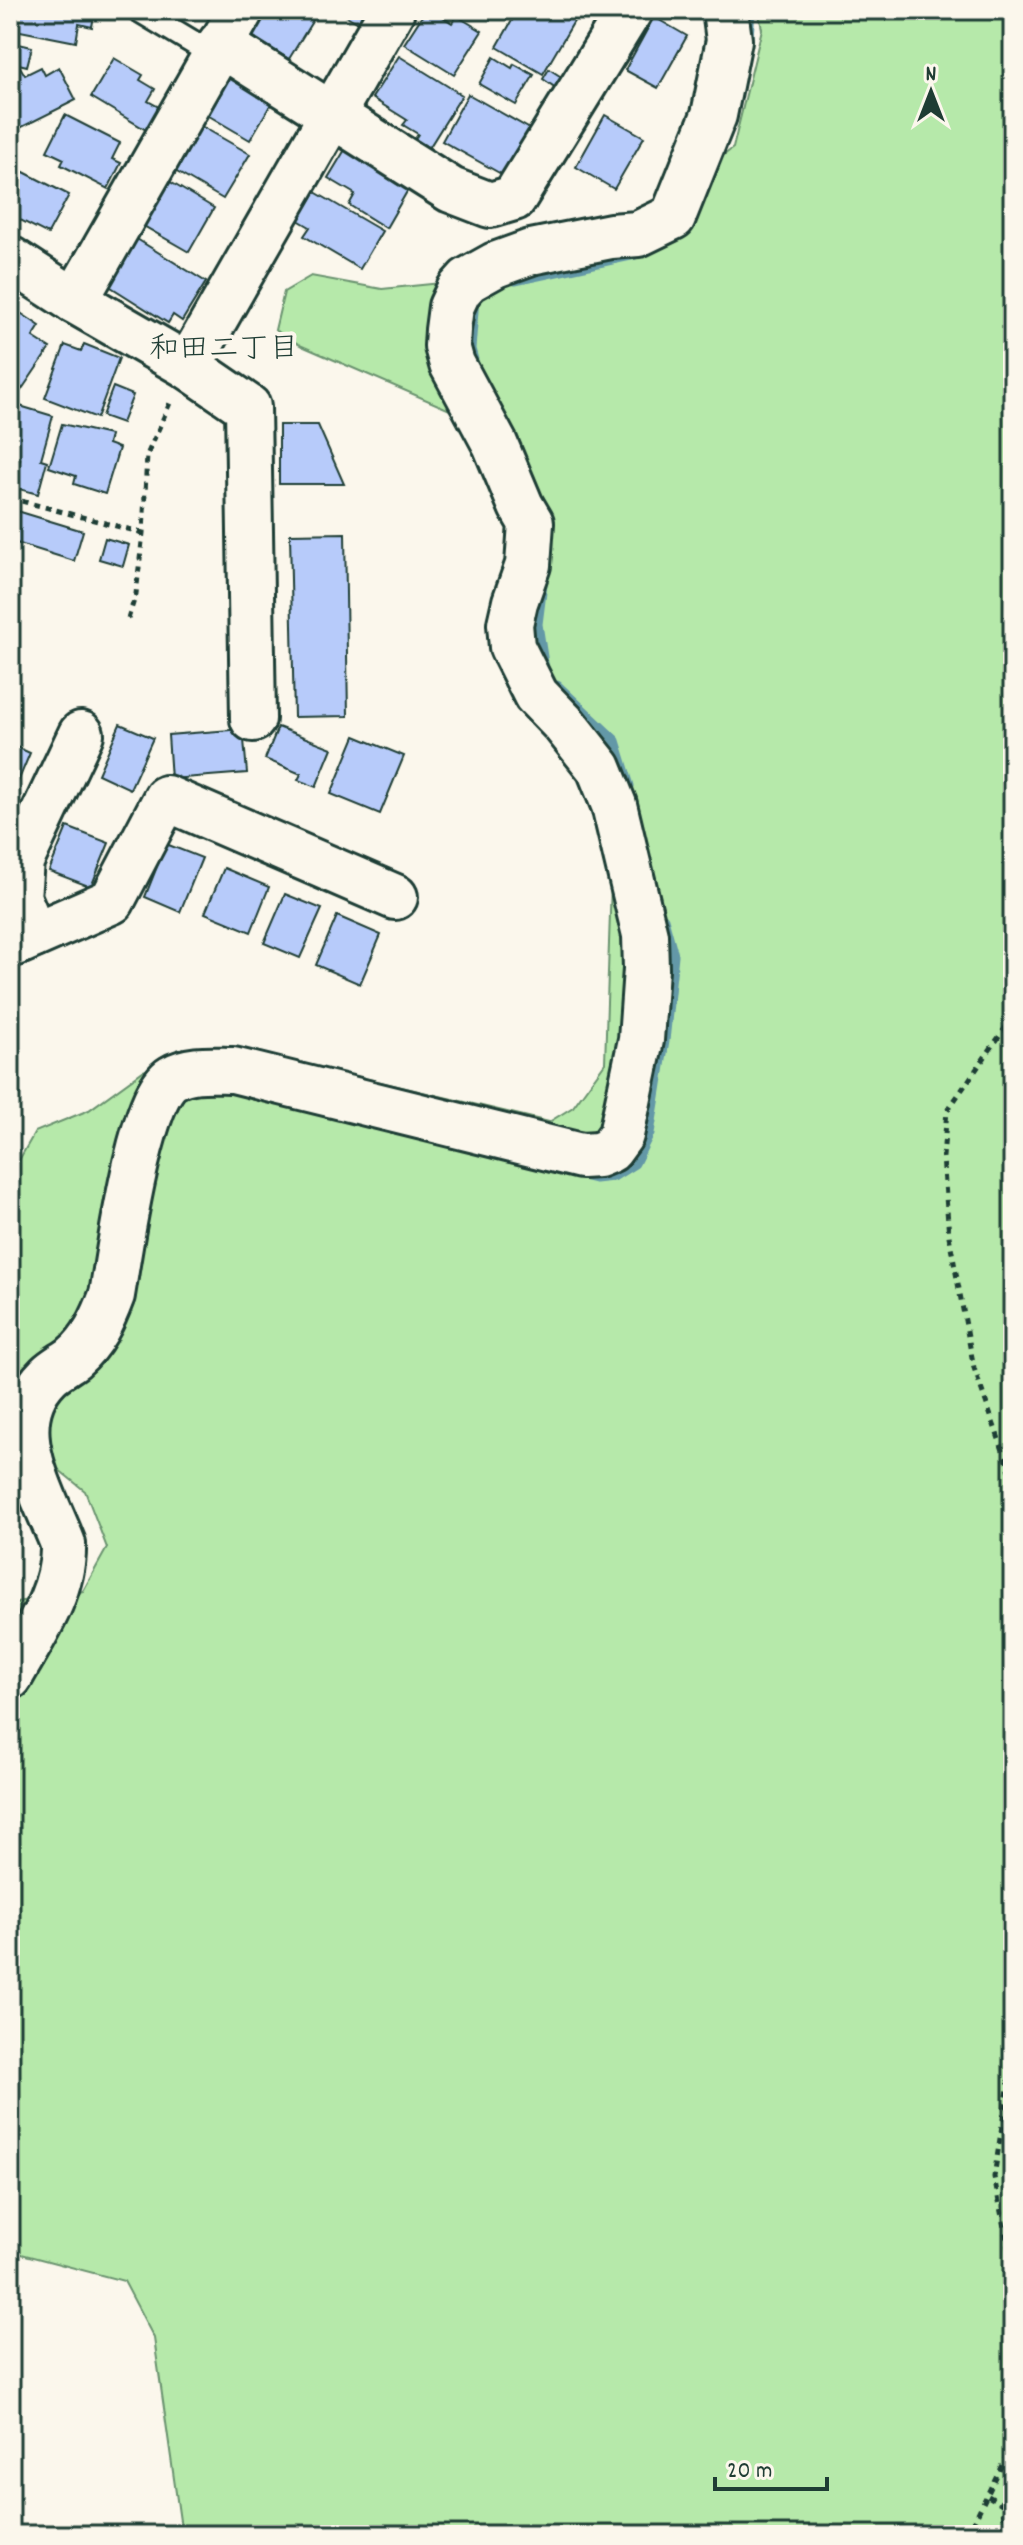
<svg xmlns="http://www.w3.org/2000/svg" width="1023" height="2545" viewBox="0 0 1023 2545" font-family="Dekko,'Klee One',sans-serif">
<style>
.green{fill:#b6e9aa;stroke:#6a936f;stroke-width:2}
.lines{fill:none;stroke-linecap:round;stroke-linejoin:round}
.stream{stroke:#6498a7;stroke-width:11}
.building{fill:#b7cbfa;stroke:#1f3d34;stroke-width:2}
.service-casing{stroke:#1f3d34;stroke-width:28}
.minor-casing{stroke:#1f3d34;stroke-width:50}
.path{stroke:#1f3d34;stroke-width:5;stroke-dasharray:6 6;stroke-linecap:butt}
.service{stroke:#fbf7ec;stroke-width:22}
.minor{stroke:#fbf7ec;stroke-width:44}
.labels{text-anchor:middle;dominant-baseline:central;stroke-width:8;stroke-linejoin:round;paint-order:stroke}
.neighbourhood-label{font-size:30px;fill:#1f3d34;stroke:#fbf7ec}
</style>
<rect width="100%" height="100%" fill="#fbf7ec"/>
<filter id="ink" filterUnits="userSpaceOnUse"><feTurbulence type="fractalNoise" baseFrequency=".0125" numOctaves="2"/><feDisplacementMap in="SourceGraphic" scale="16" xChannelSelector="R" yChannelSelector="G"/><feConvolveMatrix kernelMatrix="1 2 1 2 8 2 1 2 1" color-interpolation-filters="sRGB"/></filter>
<g filter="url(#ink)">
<path class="green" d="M 758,10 L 1013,10 L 1013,2535 L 182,2535 L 154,2338 L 124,2281 L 10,2251 L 10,1603 L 83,1591 L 107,1548 L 85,1491 L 10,1430 L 10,1176 L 35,1132 L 89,1110 L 143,1071 L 210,1056 L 351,1075 L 549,1122 L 573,1107 L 605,1063 L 611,883 L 591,760 L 522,671 L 528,513 L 457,413 L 302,346 L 275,330 L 284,292 L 311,276 L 382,289 L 481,279 L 640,221 L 733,148 L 762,29 Z"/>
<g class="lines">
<g class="stream">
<path d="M 748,37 L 750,10"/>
<path d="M 515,280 L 635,254"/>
<path d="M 473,360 L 470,349 L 474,298"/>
<path d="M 542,584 L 537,624 L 544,670"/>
<path d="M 557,686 L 615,741 L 629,786"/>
<path d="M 579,1174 L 595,1178 L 613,1176 L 634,1163 L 649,1133 L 664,1041 L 673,955 L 663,919"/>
</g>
</g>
<g class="building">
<path d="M 10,10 L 95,10 L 92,27 L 79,24 L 76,42 L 10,29 Z"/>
<path d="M 262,10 L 308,10 L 316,15 L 289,59 L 248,34 Z"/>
<path d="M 336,10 L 374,10 L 364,26 Z"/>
<path d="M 426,10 L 432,10 L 452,23 L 457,16 L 482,31 L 454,75 L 404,44 Z"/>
<path d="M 518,10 L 567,10 L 577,16 L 543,74 L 497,47 Z"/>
<path d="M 654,17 L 687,36 L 658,88 L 625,70 Z"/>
<path d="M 10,42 L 32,47 L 27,66 L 10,62 Z"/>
<path d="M 399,56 L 462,95 L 429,148 L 415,139 L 418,134 L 403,125 L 407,120 L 372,98 Z"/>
<path d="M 494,57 L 512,68 L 514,64 L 534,75 L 516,105 L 479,84 Z"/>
<path d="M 114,58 L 143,75 L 140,80 L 155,89 L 148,101 L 166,111 L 153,134 L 91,97 Z"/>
<path d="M 232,65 L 278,92 L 250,140 L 204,113 Z"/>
<path d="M 20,67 L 25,75 L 41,67 L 45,75 L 59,67 L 76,100 L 18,129 L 15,123 L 10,126 L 10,72 Z"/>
<path d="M 549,69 L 563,78 L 556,88 L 543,79 Z"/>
<path d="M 468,94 L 530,129 L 503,175 L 442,141 Z"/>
<path d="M 65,115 L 120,143 L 112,159 L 121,163 L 108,189 L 61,165 L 64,159 L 47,151 Z"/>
<path d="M 605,115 L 644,137 L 614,189 L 576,167 Z"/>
<path d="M 201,126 L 250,154 L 223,199 L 175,171 Z"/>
<path d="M 349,143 L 413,181 L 386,228 L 349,205 L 355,194 L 328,178 Z"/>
<path d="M 18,169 L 69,195 L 48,234 L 10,215 L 10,184 Z"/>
<path d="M 167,180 L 214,208 L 189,252 L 142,225 Z"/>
<path d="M 315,192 L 382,231 L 360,269 L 304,236 L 310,227 L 298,220 Z"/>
<path d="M 132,236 L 206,282 L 182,321 L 173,315 L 168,323 L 103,282 Z"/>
<path d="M 10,306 L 40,326 L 33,337 L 50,348 L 18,395 L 10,390 Z"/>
<path d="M 84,344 L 119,358 L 97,418 L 45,398 L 65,345 L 81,351 Z"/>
<path d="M 113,387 L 133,395 L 122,423 L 102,416 Z"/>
<path d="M 10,403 L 53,416 L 41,459 L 47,461 L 38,494 L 12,487 L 20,459 L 10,457 Z"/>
<path d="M 62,424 L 110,435 L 108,444 L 119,448 L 105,494 L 74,484 L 76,476 L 49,467 Z"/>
<path d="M 279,425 L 318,425 L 344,484 L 279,484 Z"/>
<path d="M 14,510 L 83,531 L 74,561 L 10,541 L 10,515 Z"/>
<path d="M 345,533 L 348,716 L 294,717 L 290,534 Z"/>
<path d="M 105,538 L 129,545 L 123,566 L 99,559 Z"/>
<path d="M 120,724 L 153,738 L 130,789 L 98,774 Z"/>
<path d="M 278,727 L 332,748 L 316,787 L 298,780 L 301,774 L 265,759 Z"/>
<path d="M 243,729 L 247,773 L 171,779 L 168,735 Z"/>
<path d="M 355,736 L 404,756 L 380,814 L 331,794 Z"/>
<path d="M 10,744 L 30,753 L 15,789 L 10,787 Z"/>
<path d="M 67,827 L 109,843 L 91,887 L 49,871 Z"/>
<path d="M 166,844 L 202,858 L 180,912 L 145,897 Z"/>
<path d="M 224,868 L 269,887 L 251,932 L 205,913 Z"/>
<path d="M 285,894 L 322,909 L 300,958 L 264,943 Z"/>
<path d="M 337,916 L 381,935 L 360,984 L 316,965 Z"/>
</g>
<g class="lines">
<defs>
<path id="service" d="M 139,10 L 214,55"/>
<g id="minor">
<path d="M 220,44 L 451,190 L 490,205 L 514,198 L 630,10"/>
<path d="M 10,259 L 75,301 L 188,366 L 392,10"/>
<path d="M 75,301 L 241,10"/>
<path d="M 188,366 L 248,407 L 253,719"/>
<path d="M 34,935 L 18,897 L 21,861 L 81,734"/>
<path d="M 10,940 L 16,943 L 112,901 L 166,798 L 395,897"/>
<path d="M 10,1677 C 32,1637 65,1592 63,1544 C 44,1494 0,1424 48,1376 C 55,1369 65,1364 73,1358 C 93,1341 103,1319 112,1295 C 119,1254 140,1097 172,1078 C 190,1067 214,1070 233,1070 L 581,1156 L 598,1155 L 610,1150 L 621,1135 L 641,1040 L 646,969 L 645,935 L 614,805 L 599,768 L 564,724 L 536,695 L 512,647 L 510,624 L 515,602 L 528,565 L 531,523 L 521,506 L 495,444 L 452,364 L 447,346 L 448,330 L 451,307 L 459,290 L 468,280 L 495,265 L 531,252 L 611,236 L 638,234 L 673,217 L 714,115 L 729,40 L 725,10"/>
</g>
</defs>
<use href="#service" class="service-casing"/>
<use href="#minor" class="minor-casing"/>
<g class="path">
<path d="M 10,498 L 143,533"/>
<path d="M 128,619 L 136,594 L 143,533 L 147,455 L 170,403"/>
<path d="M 1013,1017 L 947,1111 L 943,1157 L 949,1236 L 974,1368 L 1013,1479"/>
<path d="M 1013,2055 L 994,2177 L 1013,2272"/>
<path d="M 988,2496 L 1002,2504 L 1007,2535"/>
<path d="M 967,2535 L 1013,2443"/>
</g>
<use href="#service" class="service"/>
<use href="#minor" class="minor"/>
</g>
</g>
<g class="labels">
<g class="neighbourhood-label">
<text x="224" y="351">和田二丁目</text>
</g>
</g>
<rect width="1023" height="2545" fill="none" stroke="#fbf7ec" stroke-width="40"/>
<rect x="20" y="20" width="983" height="2505" fill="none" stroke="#1f3d34" stroke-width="3" filter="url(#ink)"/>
<g transform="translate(931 92)" stroke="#fbf7ec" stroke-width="6" paint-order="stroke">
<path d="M0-6L14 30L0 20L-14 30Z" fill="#1f3d34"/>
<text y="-12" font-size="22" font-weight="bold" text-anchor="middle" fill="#1f3d34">N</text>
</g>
<path d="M715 2477v12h112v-12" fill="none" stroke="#1f3d34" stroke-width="4"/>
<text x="727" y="2477" font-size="24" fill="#1f3d34" stroke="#fbf7ec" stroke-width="6" paint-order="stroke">20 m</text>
</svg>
